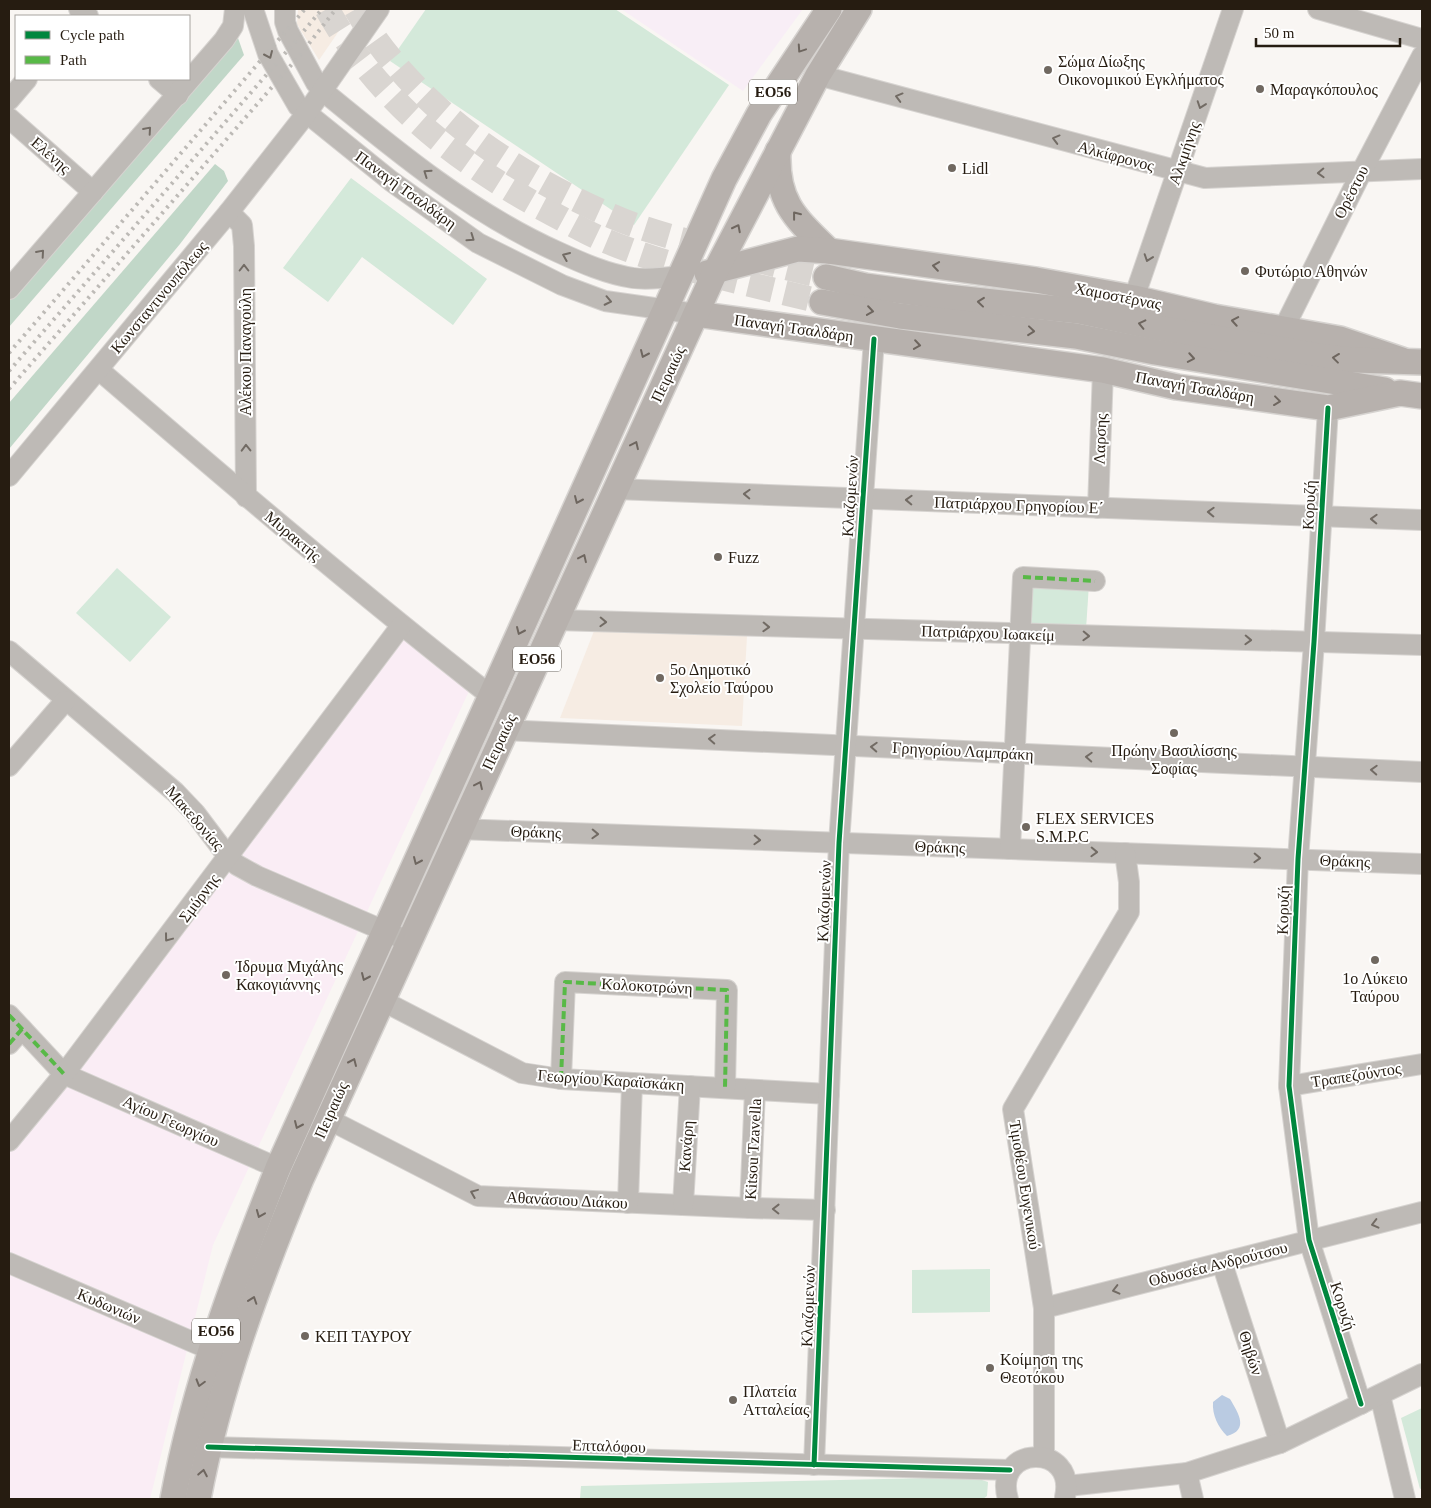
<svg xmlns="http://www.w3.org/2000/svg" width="1431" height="1508" viewBox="0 0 1431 1508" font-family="Georgia,serif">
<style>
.commercial{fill:#f8eef6}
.industrial{fill:#faedf5}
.built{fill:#f6ece3}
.green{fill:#d4e9da}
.forest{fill:#c1d7c8}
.water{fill:#bacbe2}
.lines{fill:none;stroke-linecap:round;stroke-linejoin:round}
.major-tunnel{stroke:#d9d5d1;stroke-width:25;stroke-dasharray:25 12;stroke-linecap:butt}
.minor-casing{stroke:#d6d3d0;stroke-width:22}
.major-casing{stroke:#d6d3d0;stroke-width:28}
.minor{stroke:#bebab6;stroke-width:20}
.major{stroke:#b7b1ad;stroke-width:25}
.rail{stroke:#bdbab6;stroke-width:4;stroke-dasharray:2.5 5;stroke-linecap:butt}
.quiet{stroke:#58b947;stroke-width:4;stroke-dasharray:8 4;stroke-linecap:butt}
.cycleway-casing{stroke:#fff;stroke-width:8}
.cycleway{stroke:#00873e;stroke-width:5}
.oneway{stroke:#6e665f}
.oneway2{stroke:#726b64}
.poi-dot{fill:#706860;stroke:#fff;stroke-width:2}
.labels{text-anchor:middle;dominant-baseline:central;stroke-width:4;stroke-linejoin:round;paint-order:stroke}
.shield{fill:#fff;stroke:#676058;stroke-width:1}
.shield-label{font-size:15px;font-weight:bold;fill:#261c11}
.poi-label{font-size:16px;fill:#261c11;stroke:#fff;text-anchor:start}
.street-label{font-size:16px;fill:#261c11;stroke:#fff}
</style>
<rect width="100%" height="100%" fill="#f9f6f3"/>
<path class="commercial" d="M 621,9 L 803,9 L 743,91 Z"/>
<path class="industrial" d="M 400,618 L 475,678 L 213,1245 L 150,1499 L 9,1499 L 9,1128 L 61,1066 Z"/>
<g class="built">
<path d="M 298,9 L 354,9 L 319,60 L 297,24 Z"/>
<path d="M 594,631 L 747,636 L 742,726 L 560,718 Z"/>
</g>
<g class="green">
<path d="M 426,9 L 615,9 L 729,85 L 634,225 L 390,61 Z"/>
<path d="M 351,178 L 487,279 L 453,325 L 362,257 L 328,302 L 283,268 Z"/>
<path d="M 117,568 L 171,617 L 130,662 L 76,613 Z"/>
<path d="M 1029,581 L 1089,584 L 1086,629 L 1027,625 Z"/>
<path d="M 990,1269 L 990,1312 L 912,1313 L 912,1270 Z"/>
<path d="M 1422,1408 L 1422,1488 L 1420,1489 L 1401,1418 Z"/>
<path d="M 973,1477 L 988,1482 L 987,1496 L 983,1499 L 580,1499 L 581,1486 Z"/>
</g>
<g class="forest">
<path d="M 238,38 L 244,55 L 9,327 L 9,292 L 231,40 Z"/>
<path d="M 215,164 L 224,171 L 228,181 L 180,244 L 9,449 L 9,403 Z"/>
</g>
<path class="water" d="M 1222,1395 L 1230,1399 C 1239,1414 1249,1430 1227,1436 C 1218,1427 1212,1415 1213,1402 Z"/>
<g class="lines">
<g class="major-tunnel">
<path d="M 327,9 C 377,99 452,158 540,207 C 559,217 578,228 597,237 C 664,267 751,284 822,302"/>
<path d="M 356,9 C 411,104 508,170 607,214 C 642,230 679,239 716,249 C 753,259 789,269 826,277"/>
</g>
<defs>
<g id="minor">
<path d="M 79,9 L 88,16"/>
<path d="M 253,9 L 268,54 L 298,106 L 391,181 L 478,243 L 562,285 L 605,301 L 696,314"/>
<path d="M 285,9 L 285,22 L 288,31 L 316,83 L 323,91 C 396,151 471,213 558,252 C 582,263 607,274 633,278 C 648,280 664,278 679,276"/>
<path d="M 1318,9 L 1422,39"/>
<path d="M 818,75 L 1205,178 L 1422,169"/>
<path d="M 159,79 L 178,95"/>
<path d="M 9,100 L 27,79"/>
<path d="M 9,118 L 93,192"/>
<path d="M 229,212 L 242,225 L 244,246 L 246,497"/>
<path d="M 9,289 L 224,40 L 233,26 L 235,9"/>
<path d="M 1134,298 L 1233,9"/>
<path d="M 1283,330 L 1362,171 L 1422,56"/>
<path d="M 99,370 C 228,481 357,591 491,696"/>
<path d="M 1328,408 L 1314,642 L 1298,859 L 1289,1086 L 1309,1240 L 1361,1404"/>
<path d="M 9,476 L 229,212 L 306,114 L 379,9"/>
<path d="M 615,489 L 1422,520"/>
<path d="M 1098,508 L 1103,370"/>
<path d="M 555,620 L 1422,645"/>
<path d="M 9,651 L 175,792 L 195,813 L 229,858 L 237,865 L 257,876 L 408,941"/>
<path d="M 504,730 L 1422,772"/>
<path d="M 9,766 L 65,701"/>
<path d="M 458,829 L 1422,864"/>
<path d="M 1010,849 L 1023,577 L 1095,581"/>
<path d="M 381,1000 L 522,1073 L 561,1079 L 829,1094"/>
<path d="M 9,1015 L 64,1074 L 278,1168"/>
<path d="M 9,1044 L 22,1029"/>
<path d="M 561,1079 L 565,982 L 727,990 L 725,1088"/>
<path d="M 1289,1086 L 1422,1064"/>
<path d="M 328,1119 L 478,1196 L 750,1208 L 825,1210"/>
<path d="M 9,1141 L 64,1074 L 401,626"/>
<path d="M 628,1203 L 632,1083"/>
<path d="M 683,1205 L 690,1086"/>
<path d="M 750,1208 L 755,1090"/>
<path d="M 9,1263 L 209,1349"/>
<path d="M 1222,1263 L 1280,1443"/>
<path d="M 1044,1308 L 1422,1212"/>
<path d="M 1380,1395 L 1405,1499"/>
<path d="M 208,1447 L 1010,1470"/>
<path d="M 1044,1457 L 1044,1308 L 1013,1109 L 1129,912 L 1129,882 L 1125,853"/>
<path d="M 814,1465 L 839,843 L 874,339"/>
<path d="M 1187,1473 L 1193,1499"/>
<path d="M 1067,1486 L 1187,1473 L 1280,1443 L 1422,1374"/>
<path d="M 1008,1499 C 992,1445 1077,1442 1065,1497"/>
</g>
<g id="major">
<path d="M 778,151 C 776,202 795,218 829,251"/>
<path d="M 707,273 L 798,249 L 829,251 L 1036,280 L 1134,298 L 1214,317 L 1340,339 L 1402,360"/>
<path d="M 826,277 L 865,286 L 946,297 L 1079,311 L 1159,328 L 1325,357 L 1353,360 L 1422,362"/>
<path d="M 822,302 L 900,316 L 1076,336 L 1155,352 L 1385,390"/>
<path d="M 696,314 L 1103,370 L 1177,387 L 1328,408 L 1400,393 L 1422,396"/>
<path d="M 173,1499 C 195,1382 234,1279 278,1168 L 724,179 L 759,114 L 829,9"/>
<path d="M 198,1499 C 219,1388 258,1283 301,1179 L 715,272 L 818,75 L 859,9"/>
</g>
</defs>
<use href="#minor" class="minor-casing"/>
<use href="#major" class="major-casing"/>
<use href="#minor" class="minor"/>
<use href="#major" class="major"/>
<g class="rail">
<path d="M 9,353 L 305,9"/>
<path d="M 9,371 L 294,43 L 322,9"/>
<path d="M 9,389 L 300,55 L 336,9"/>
</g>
<g class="quiet">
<path d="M 1023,577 L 1095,581"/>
<path d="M 9,1015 L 64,1074"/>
<path d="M 9,1044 L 22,1029"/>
<path d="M 561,1079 L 565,982 L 727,990 L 725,1088"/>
</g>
<defs>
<g id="cycleway">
<path d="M 1328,408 L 1314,642 L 1298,859 L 1289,1086 L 1309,1240 L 1361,1404"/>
<path d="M 208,1447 L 1010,1470"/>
<path d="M 814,1465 L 839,843 L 874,339"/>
</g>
</defs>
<use href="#cycleway" class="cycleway-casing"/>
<use href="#cycleway" class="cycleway"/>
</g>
<defs><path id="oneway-chevron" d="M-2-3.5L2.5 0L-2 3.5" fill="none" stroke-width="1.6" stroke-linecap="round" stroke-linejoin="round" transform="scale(1.25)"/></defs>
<g class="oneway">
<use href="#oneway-chevron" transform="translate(801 49) rotate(124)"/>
<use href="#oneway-chevron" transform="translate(796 215) rotate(-128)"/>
<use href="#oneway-chevron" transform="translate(737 228) rotate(-63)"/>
<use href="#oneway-chevron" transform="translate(936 266) rotate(-172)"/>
<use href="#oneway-chevron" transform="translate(981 302) rotate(-174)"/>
<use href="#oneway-chevron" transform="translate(870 311) rotate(8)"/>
<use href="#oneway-chevron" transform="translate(1235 321) rotate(-170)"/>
<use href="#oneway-chevron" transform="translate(1142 324) rotate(-167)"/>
<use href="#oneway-chevron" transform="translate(1031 331) rotate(6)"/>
<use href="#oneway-chevron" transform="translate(917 345) rotate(8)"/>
<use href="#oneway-chevron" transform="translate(644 354) rotate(114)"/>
<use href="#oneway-chevron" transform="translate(1191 358) rotate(10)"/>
<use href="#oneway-chevron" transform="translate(1336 358) rotate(-173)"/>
<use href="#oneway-chevron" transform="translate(1277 401) rotate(7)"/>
<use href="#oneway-chevron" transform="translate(635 445) rotate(-65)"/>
<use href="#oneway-chevron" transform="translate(578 500) rotate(114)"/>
<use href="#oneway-chevron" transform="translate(583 558) rotate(-65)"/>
<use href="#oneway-chevron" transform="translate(520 631) rotate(114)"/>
<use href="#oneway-chevron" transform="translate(479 785) rotate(-65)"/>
<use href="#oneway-chevron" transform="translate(417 861) rotate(114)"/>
<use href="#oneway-chevron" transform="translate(365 977) rotate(114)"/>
<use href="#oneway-chevron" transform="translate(353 1062) rotate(-66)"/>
<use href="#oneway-chevron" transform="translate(298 1125) rotate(114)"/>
<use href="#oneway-chevron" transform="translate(260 1214) rotate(112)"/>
<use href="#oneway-chevron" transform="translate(253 1300) rotate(-71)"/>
<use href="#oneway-chevron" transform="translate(200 1383) rotate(106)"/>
<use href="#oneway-chevron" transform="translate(203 1473) rotate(-79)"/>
</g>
<g class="oneway2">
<use href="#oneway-chevron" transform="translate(269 55) rotate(66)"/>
<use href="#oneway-chevron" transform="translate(899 97) rotate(-165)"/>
<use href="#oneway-chevron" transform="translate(1201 105) rotate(109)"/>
<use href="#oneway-chevron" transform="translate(148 130) rotate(-49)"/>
<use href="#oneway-chevron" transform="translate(1056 139) rotate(-165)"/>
<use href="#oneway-chevron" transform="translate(427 173) rotate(-145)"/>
<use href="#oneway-chevron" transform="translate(1321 173) rotate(178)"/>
<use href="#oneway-chevron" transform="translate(471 238) rotate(35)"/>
<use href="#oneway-chevron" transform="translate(41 253) rotate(-49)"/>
<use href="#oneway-chevron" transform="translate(566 256) rotate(-157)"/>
<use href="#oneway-chevron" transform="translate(1148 258) rotate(109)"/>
<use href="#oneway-chevron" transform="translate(244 268) rotate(-90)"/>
<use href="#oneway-chevron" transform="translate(608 301) rotate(12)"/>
<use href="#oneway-chevron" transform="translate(246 448) rotate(-91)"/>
<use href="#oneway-chevron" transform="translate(747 494) rotate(-178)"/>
<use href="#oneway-chevron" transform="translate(909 500) rotate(-178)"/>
<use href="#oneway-chevron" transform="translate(1211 512) rotate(-178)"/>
<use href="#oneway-chevron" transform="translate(1374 519) rotate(-178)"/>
<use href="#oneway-chevron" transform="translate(603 622) rotate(2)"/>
<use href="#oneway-chevron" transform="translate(766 627) rotate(2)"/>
<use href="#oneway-chevron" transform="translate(1086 636) rotate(2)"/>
<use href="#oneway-chevron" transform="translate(1248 640) rotate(2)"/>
<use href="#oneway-chevron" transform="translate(712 739) rotate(-177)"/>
<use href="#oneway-chevron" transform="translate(874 747) rotate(-177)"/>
<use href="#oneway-chevron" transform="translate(1089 757) rotate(-177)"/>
<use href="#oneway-chevron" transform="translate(1374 770) rotate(-177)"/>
<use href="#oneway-chevron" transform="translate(595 834) rotate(2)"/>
<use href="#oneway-chevron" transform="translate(757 840) rotate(2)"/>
<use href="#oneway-chevron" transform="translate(1094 852) rotate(2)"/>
<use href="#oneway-chevron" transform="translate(1257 858) rotate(2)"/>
<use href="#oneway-chevron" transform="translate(168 938) rotate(127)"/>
<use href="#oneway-chevron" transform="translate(474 1193) rotate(-158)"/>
<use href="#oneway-chevron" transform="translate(776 1209) rotate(-179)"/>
<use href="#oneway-chevron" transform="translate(1375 1224) rotate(166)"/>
<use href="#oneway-chevron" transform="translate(1116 1290) rotate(166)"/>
</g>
<g class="poi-dot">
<circle cx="1048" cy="70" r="5"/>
<circle cx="1260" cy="89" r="5"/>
<circle cx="952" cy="168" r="5"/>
<circle cx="1245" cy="271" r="5"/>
<circle cx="718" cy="557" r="5"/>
<circle cx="660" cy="678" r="5"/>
<circle cx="1174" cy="733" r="5"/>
<circle cx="1026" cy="827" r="5"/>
<circle cx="1375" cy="960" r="5"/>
<circle cx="226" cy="975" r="5"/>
<circle cx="305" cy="1336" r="5"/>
<circle cx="990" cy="1368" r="5"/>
<circle cx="733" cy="1400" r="5"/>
</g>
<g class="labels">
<g class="shield">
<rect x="749" y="79.5" width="48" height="25" rx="4"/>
<rect x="513" y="646.5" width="48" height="25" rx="4"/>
<rect x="192" y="1318.5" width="48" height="25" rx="4"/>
</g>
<g class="shield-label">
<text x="773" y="92">ΕΟ56</text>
<text x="537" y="659">ΕΟ56</text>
<text x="216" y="1331">ΕΟ56</text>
</g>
<g class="poi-label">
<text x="1058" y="61">Σώμα Δίωξης<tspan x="1058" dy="18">Οικονομικού Εγκλήματος</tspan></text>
<text x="1270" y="89">Μαραγκόπουλος</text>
<text x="962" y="168">Lidl</text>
<text x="1255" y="271">Φυτώριο Αθηνών</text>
<text x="728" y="557">Fuzz</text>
<text x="670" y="669">5ο Δημοτικό<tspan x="670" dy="18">Σχολείο Ταύρου</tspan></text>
<text x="1174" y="750" text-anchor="middle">Πρώην Βασιλίσσης<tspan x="1174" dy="18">Σοφίας</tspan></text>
<text x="1036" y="818">FLEX SERVICES<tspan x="1036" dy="18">S.M.P.C</tspan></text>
<text x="236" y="966">Ίδρυμα Μιχάλης<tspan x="236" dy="18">Κακογιάννης</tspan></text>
<text x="1375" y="978" text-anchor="middle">1ο Λύκειο<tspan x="1375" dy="18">Ταύρου</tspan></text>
<text x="315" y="1336">ΚΕΠ ΤΑΥΡΟΥ</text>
<text x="1000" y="1359">Κοίμηση της<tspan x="1000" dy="18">Θεοτόκου</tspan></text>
<text x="743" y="1391">Πλατεία<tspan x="743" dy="18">Ατταλείας</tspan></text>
</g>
<g class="street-label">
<text transform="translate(1184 153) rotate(-71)">Αλκμήνης</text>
<text transform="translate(51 155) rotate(41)">Ελένης</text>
<text transform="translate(1116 156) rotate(15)">Αλκίφρονος</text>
<text transform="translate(406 190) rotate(36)">Παναγή Τσαλδάρη</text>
<text transform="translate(1351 192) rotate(-63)">Ορέστου</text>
<text transform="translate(1118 296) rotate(11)">Χαμοστέρνας</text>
<text transform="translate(159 297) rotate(-50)">Κωνσταντινουπόλεως</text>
<text transform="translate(794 328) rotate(8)">Παναγή Τσαλδάρη</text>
<text transform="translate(245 352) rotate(-90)">Αλέκου Παναγούλη</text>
<text transform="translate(668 374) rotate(-65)">Πειραιώς</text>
<text transform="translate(1195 387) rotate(10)">Παναγή Τσαλδάρη</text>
<text transform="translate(1100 439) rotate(-88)">Λαρσης</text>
<text transform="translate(850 496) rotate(-86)">Κλαζομενών</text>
<text transform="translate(1019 505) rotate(2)">Πατριάρχου Γρηγορίου Ε΄</text>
<text transform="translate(1309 505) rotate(-87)">Κορυζή</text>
<text transform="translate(293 536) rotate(40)">Μυρακτής</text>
<text transform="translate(988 633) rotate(2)">Πατριάρχου Ιωακείμ</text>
<text transform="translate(499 742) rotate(-65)">Πειραιώς</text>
<text transform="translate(963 751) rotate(3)">Γρηγορίου Λαμπράκη</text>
<text transform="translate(195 818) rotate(49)">Μακεδονίας</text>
<text transform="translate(536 832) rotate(2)">Θράκης</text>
<text transform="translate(940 847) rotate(2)">Θράκης</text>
<text transform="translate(1345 861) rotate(2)">Θράκης</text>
<text transform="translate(199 898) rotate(-53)">Σμύρνης</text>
<text transform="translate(824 901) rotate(-88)">Κλαζομενών</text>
<text transform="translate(1283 910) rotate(-88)">Κορυζή</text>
<text transform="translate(647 986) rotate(3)">Κολοκοτρώνη</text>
<text transform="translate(1356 1075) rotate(-9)">Τραπεζούντος</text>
<text transform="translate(611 1080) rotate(4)">Γεωργίου Καραϊσκάκη</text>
<text transform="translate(331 1110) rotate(-66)">Πειραιώς</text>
<text transform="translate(171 1121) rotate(24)">Αγίου Γεωργίου</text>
<text transform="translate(686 1146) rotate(-86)">Κανάρη</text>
<text transform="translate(753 1149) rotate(-87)">Kitsou Tzavella</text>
<text transform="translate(1025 1185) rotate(81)">Τιμοθέου Ευγενικού</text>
<text transform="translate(567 1200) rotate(3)">Αθανάσιου Διάκου</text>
<text transform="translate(1218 1264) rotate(-14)">Οδυσσέα Ανδρούτσου</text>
<text transform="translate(109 1306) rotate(23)">Κυδωνιών</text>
<text transform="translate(808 1306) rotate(-88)">Κλαζομενών</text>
<text transform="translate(1343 1306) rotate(72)">Κορυζή</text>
<text transform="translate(1251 1353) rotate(72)">Θηβών</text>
<text transform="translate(609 1446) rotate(2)">Επταλόφου</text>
</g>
</g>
<rect width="1431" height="1508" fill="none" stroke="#261c11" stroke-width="20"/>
<rect x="15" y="15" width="175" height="65" fill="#ffffff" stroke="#a8a4a0"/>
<rect x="25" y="31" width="25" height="8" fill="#00873e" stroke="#a8a4a0"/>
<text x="60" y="40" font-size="15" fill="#261c11">Cycle path</text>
<rect x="25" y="56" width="25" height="8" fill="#58b947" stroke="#a8a4a0"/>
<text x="60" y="65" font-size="15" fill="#261c11">Path</text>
<path d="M1256 38v8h144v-8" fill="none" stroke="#261c11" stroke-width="2.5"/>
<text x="1264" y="38" font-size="15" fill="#261c11" stroke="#ffffff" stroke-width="4" paint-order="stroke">50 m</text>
</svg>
